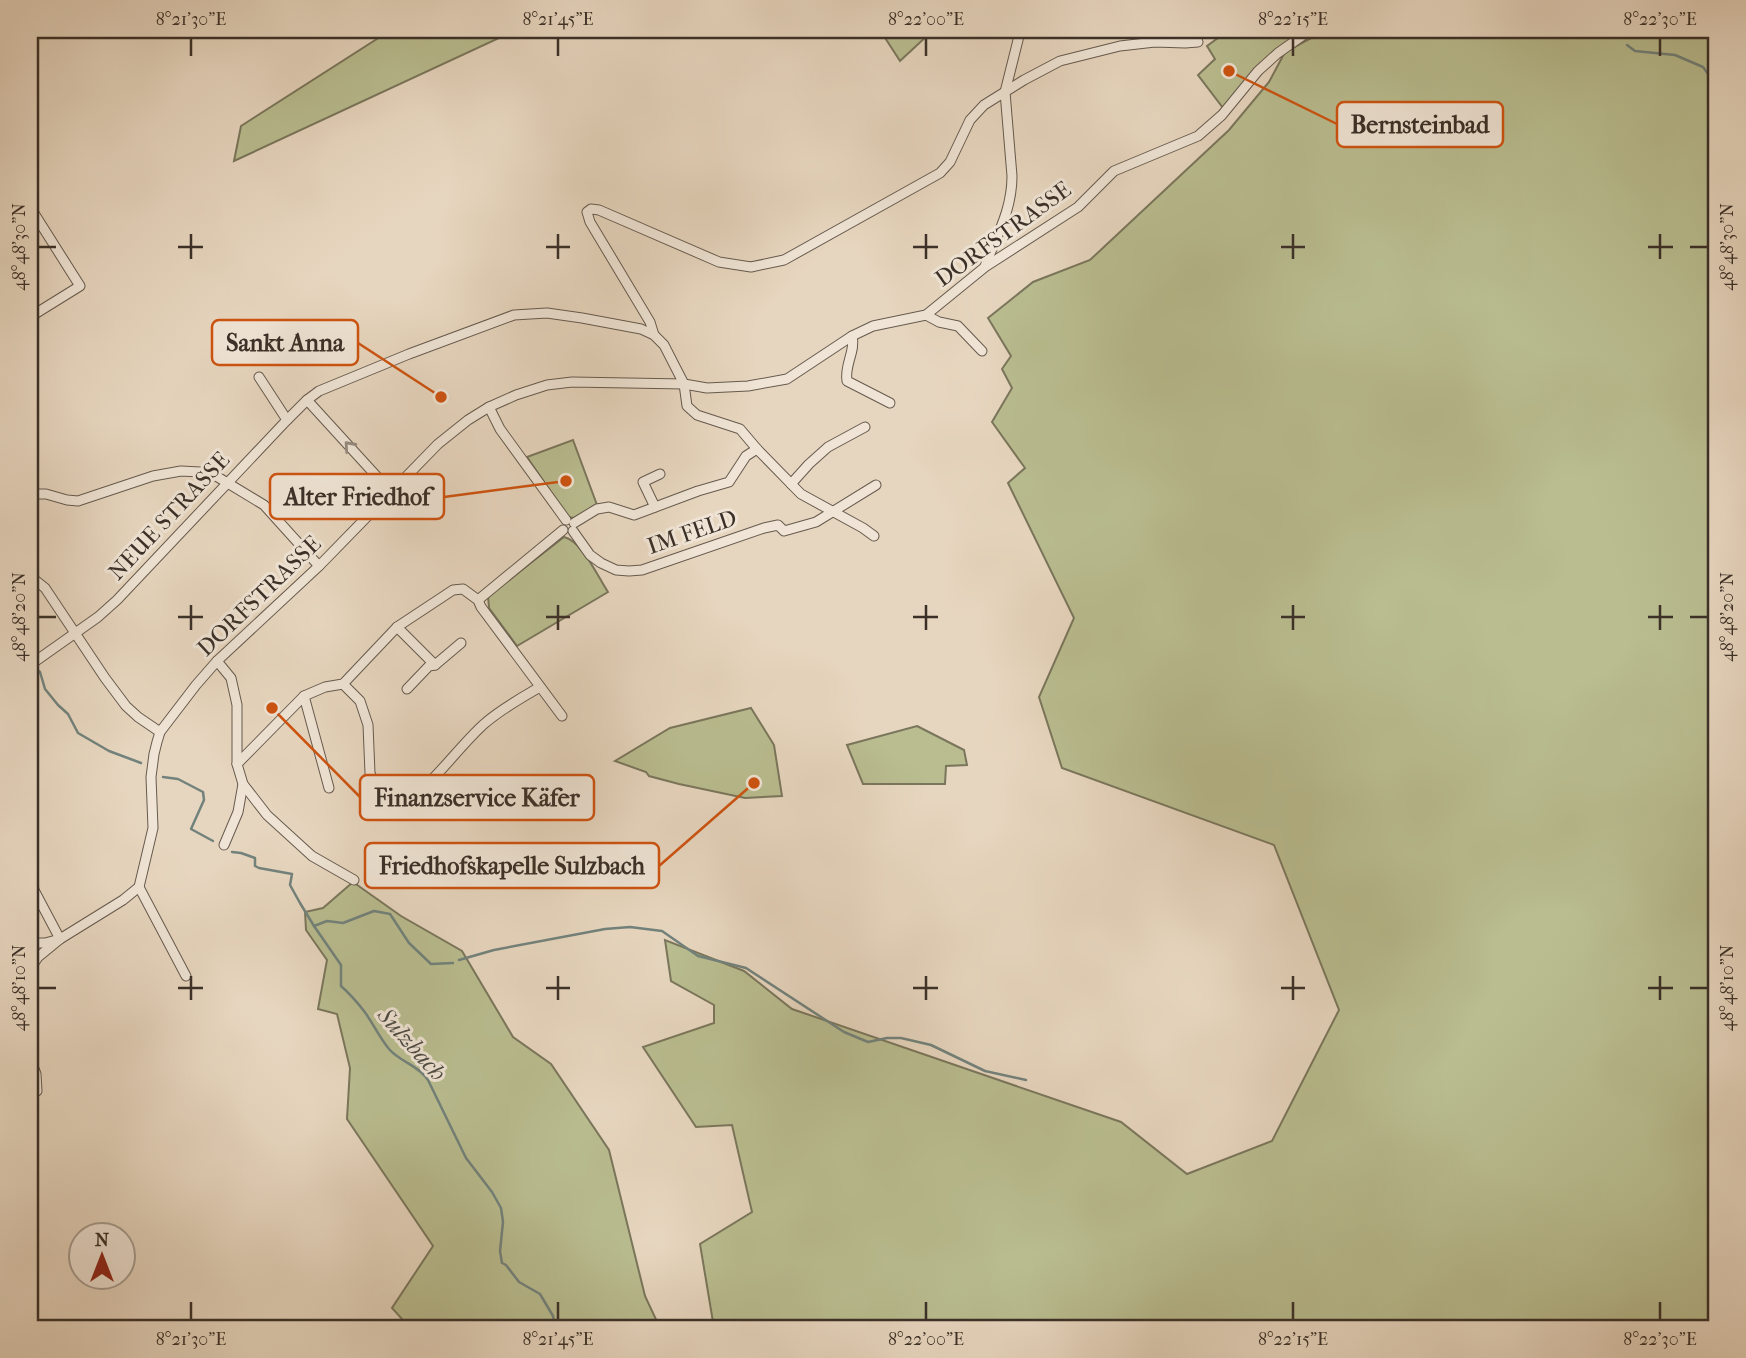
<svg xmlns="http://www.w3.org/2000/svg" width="1746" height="1358" viewBox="0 0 1746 1358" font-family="'IM FELL French Canon',serif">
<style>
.green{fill:#b9bd90;stroke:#7a765c;stroke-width:2}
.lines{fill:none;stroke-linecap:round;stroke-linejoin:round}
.stream{stroke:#72827c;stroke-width:2.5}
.minor-casing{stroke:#665a4e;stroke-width:11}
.minor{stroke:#efe4d5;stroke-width:9}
.oneway{stroke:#958a7e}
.ticks{fill:none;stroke:#3b3028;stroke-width:2.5}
.labels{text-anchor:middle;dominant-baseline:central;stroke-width:6;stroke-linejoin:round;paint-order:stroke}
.street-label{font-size:23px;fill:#3b3028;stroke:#efe4d5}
.water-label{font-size:24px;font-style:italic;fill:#4d4b44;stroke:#efe4d5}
.leader{fill:none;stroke:#ce5310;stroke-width:2.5}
.callout-dot{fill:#ce5310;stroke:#efe4d5;stroke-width:2.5}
.callout{fill:#efe4d5;stroke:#ce5310;stroke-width:2.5}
.callout-label{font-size:24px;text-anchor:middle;font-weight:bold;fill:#3b3028}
.neatline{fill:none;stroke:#3b3028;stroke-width:2.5}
.ticks-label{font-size:18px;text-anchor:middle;fill:#3b3028}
</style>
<rect width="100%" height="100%" fill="#e7d6bf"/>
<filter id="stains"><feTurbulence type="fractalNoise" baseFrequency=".00286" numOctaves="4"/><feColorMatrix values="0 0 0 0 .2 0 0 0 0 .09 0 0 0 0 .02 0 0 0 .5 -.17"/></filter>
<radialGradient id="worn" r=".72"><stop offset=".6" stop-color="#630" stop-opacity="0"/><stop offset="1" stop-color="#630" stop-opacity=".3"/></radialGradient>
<g class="green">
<path d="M 391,30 L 516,30 L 234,161 L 241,126 Z"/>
<path d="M 880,30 L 1014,30 L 1014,32 L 929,34 L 900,61 Z"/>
<path d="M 1229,30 L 1303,30 L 1260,66 L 1223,108 L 1198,75 L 1215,59 L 1207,46 Z"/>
<path d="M 1326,30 L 1716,30 L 1716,1328 L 714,1328 L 700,1244 L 752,1212 L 732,1125 L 696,1127 L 643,1047 L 714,1023 L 714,1005 L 671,981 L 665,940 L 744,971 L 792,1009 L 1121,1122 L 1187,1174 L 1272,1141 L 1339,1010 L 1274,845 L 1062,768 L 1039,697 L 1074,618 L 1008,483 L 1025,468 L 992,422 L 1012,388 L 1002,369 L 1011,356 L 988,318 L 1033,282 L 1090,260 L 1229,130 L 1269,82 L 1285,52 Z"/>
<path d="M 573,440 L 597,505 L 574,518 L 568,517 L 527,457 Z"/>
<path d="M 564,537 C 582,541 598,577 608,592 L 517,646 L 489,608 L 488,596 Z"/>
<path d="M 751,708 L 774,745 L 782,796 L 745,798 L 679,784 L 649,776 L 646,772 L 615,761 L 670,728 Z"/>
<path d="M 917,726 L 964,750 L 967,765 L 946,766 L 945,784 L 863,784 L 847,745 Z"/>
<path d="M 353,882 L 401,916 L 462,951 L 513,1037 L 551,1064 L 609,1150 L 645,1296 L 660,1328 L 410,1328 L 392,1308 L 433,1246 L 347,1119 L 350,1068 L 337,1014 L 318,1009 L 327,960 L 306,930 L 305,912 L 323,908 Z"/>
</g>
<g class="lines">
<g class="stream">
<path d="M 1608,30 L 1614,34"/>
<path d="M 1627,45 L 1635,51 L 1675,55 L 1703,67 L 1716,85"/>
<path d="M 36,669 L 40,672 L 45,689 L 58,705 L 68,714 L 78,733 L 109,751 L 141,763"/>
<path d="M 163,777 L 178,779 L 203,792 L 204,800 L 191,829 L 213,841"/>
<path d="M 232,852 L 241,853 L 255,858 L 255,866 L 259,868 L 292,874 L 290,885 L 300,903 L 314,926 L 341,965 L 341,986 C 349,993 357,1002 364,1011 C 373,1023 379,1037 389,1049 C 400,1062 418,1065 428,1080 L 466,1158 L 492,1192 L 501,1208 L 503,1222 L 500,1251 L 502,1263 L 506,1265 L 519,1282 L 540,1294 L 553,1316 L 555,1328"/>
<path d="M 314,926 L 327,921 L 343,923 L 374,911 L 390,914 L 409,943 L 431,964 L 453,963"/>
<path d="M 459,960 L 494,950 L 605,929 L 630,927 L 662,931 L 698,956 L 746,968 L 844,1032 L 868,1042 L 887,1038 L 901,1038 L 931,1045 L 985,1071 L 1026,1080"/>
</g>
<defs>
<g id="minor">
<path d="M 30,207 L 80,286 L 30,317"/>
<path d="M 985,266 C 997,235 1012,210 1012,176 L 1005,92 L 1019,36"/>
<path d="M 926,315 L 939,322 L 958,326 L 982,351"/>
<path d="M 654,335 L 650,322 L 590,222 L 587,212 L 591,209 L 599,210 L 719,262 L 751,267 L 784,260 L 940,173 L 950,162 L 970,120 L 984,105 L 1024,80 L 1060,61 L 1120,46 L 1155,42 L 1185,43 L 1198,42"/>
<path d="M 852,336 C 856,351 844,365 847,381 L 890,403"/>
<path d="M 259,377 L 287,420"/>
<path d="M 307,400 L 391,492"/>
<path d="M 489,407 L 500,429 L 566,520"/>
<path d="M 791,484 L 809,464 L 828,447 L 865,427"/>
<path d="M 30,494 L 46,494 L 67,500 L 78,501 L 153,476 L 181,471 L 200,472 L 216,476 L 264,505 L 319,566"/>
<path d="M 655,507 L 643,482 L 660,474"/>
<path d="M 574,523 L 597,509 L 609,507 L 634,515 L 698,491 L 729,482 L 746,456 L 757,449"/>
<path d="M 573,531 L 590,555 L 601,563 L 616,570 L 629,571 L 642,570 L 764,528 L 778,525 L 784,531 L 816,522 L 876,485"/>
<path d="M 30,576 L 45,588 L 105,678 L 126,706 L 138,717 L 160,732"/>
<path d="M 478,600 L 563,530"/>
<path d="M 397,627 L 435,665"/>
<path d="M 217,661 L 231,678 L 237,705 L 237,764 L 243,784 L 238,812 L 224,845"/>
<path d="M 30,665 L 98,617 L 117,600 L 287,420 L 307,400 L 319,391 L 409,354 L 514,315 L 547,313 L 582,318 L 641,329 L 654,335 L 664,345 L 684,384 L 687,406 L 697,415 L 740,429 L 757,449 L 801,494 L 863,528 L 874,536"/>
<path d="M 343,684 L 360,701 L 368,725 L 370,773 L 379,797 L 392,811 C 427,794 455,750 484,724 C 501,709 521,698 540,687"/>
<path d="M 407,689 L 429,666 L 435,665 L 461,643"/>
<path d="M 304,696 L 329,788"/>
<path d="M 237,764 L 304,696 L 325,687 L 343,684 L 397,627 L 453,590 L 463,589 L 478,600 L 481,607 L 562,716"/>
<path d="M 243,784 L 267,815 L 312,856 L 354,880"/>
<path d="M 30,868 L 34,890 L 60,939 L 45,943 L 30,943"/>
<path d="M 139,887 L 186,976"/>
<path d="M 30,969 L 38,957 L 60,939 L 123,900 L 139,887 L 153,828 L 151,777 L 154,754 L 157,742 L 160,732 L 196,685 L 217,661 L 319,566 L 438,444 L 468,420 L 489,407 L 516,395 L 547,385 L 572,382 L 684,384 L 707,388 L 748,386 L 787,379 L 852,336 L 873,326 L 926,315 L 985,267 L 1078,207 L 1114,171 L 1198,136 L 1222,115 L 1258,71 L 1278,53 L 1302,36"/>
<path d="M 30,1058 L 36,1074 L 37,1091"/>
</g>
</defs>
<use href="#minor" class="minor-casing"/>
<use href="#minor" class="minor"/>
</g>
<defs><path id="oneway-chevron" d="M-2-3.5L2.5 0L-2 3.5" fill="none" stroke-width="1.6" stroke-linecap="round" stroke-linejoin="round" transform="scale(1.75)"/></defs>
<use class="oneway" href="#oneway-chevron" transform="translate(349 446) rotate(-132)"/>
<path class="ticks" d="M 191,38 L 191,56M 558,38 L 558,56M 926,38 L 926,56M 1293,38 L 1293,56M 1660,38 L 1660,56M 191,234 L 191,259M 558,234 L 558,259M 926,234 L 926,259M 1293,234 L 1293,259M 1660,234 L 1660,259M 38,247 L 56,247M 178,247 L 203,247M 546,247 L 570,247M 913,247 L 938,247M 1281,247 L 1305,247M 1648,247 L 1673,247M 1690,247 L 1708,247M 191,605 L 191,630M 558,605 L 558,630M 926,605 L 926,630M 1293,605 L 1293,630M 1660,605 L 1660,630M 38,617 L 56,617M 178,617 L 203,617M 546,617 L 570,617M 913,617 L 938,617M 1281,617 L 1305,617M 1648,617 L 1673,617M 1690,617 L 1708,617M 191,976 L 191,1000M 558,976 L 558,1000M 926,976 L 926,1000M 1293,976 L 1293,1000M 1660,976 L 1660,1000M 38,988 L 56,988M 178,988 L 203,988M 546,988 L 570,988M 913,988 L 938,988M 1281,988 L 1305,988M 1648,988 L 1673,988M 1690,988 L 1708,988M 191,1302 L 191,1320M 558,1302 L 558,1320M 926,1302 L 926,1320M 1293,1302 L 1293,1320M 1660,1302 L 1660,1320"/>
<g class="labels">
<g class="street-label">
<text transform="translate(1003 234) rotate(-36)">DORFSTRASSE</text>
<text transform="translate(169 516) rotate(-47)">NEUE STRASSE</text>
<text transform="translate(692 532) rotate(-19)">IM FELD</text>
<text transform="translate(259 596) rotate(-44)">DORFSTRASSE</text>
</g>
<g class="water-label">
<text transform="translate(412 1044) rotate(48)">Sulzbach</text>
</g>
</g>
<path class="leader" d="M1229 71L1337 124M441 397L358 343M566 481L444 497M272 708L360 797M754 783L659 866"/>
<g class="callout-dot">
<circle cx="1229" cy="71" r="7"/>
<circle cx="441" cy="397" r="7"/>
<circle cx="566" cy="481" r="7"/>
<circle cx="272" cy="708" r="7"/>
<circle cx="754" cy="783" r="7"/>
</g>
<g class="callout">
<rect x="1337" y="102" width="166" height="45" rx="7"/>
<rect x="212" y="320" width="146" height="45" rx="7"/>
<rect x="270" y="474" width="174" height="45" rx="7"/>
<rect x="360" y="775" width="234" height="45" rx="7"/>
<rect x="365" y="843" width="294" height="45" rx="7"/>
</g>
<g class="callout-label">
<text x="1420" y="133">Bernsteinbad</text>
<text x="285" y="351">Sankt Anna</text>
<text x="357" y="505">Alter Friedhof</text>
<text x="477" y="806">Finanzservice Käfer</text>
<text x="512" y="874">Friedhofskapelle Sulzbach</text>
</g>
<rect width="1746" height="1358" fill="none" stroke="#e7d6bf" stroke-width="77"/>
<g transform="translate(102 1256)"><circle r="33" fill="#efe4d5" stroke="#a79c90" stroke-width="2"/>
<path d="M0-5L12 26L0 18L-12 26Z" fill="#8f2418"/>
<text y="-10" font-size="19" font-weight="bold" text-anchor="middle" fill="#3b3028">N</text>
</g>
<rect x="38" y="38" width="1670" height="1282" class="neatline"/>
<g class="ticks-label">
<text x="191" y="25">8°21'30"E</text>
<text x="558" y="25">8°21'45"E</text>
<text x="926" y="25">8°22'00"E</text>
<text x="1293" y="25">8°22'15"E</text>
<text x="1660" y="25">8°22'30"E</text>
<text transform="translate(19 247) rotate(-90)" y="6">48°48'30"N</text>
<text transform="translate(1727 247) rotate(-90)" y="6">48°48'30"N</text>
<text transform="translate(19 617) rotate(-90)" y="6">48°48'20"N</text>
<text transform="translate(1727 617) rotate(-90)" y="6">48°48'20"N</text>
<text transform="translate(19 988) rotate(-90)" y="6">48°48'10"N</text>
<text transform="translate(1727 988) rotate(-90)" y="6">48°48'10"N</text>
<text x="191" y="1345">8°21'30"E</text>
<text x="558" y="1345">8°21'45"E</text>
<text x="926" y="1345">8°22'00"E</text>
<text x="1293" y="1345">8°22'15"E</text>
<text x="1660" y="1345">8°22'30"E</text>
</g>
<rect width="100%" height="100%" filter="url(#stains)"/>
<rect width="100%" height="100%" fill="url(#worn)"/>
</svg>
